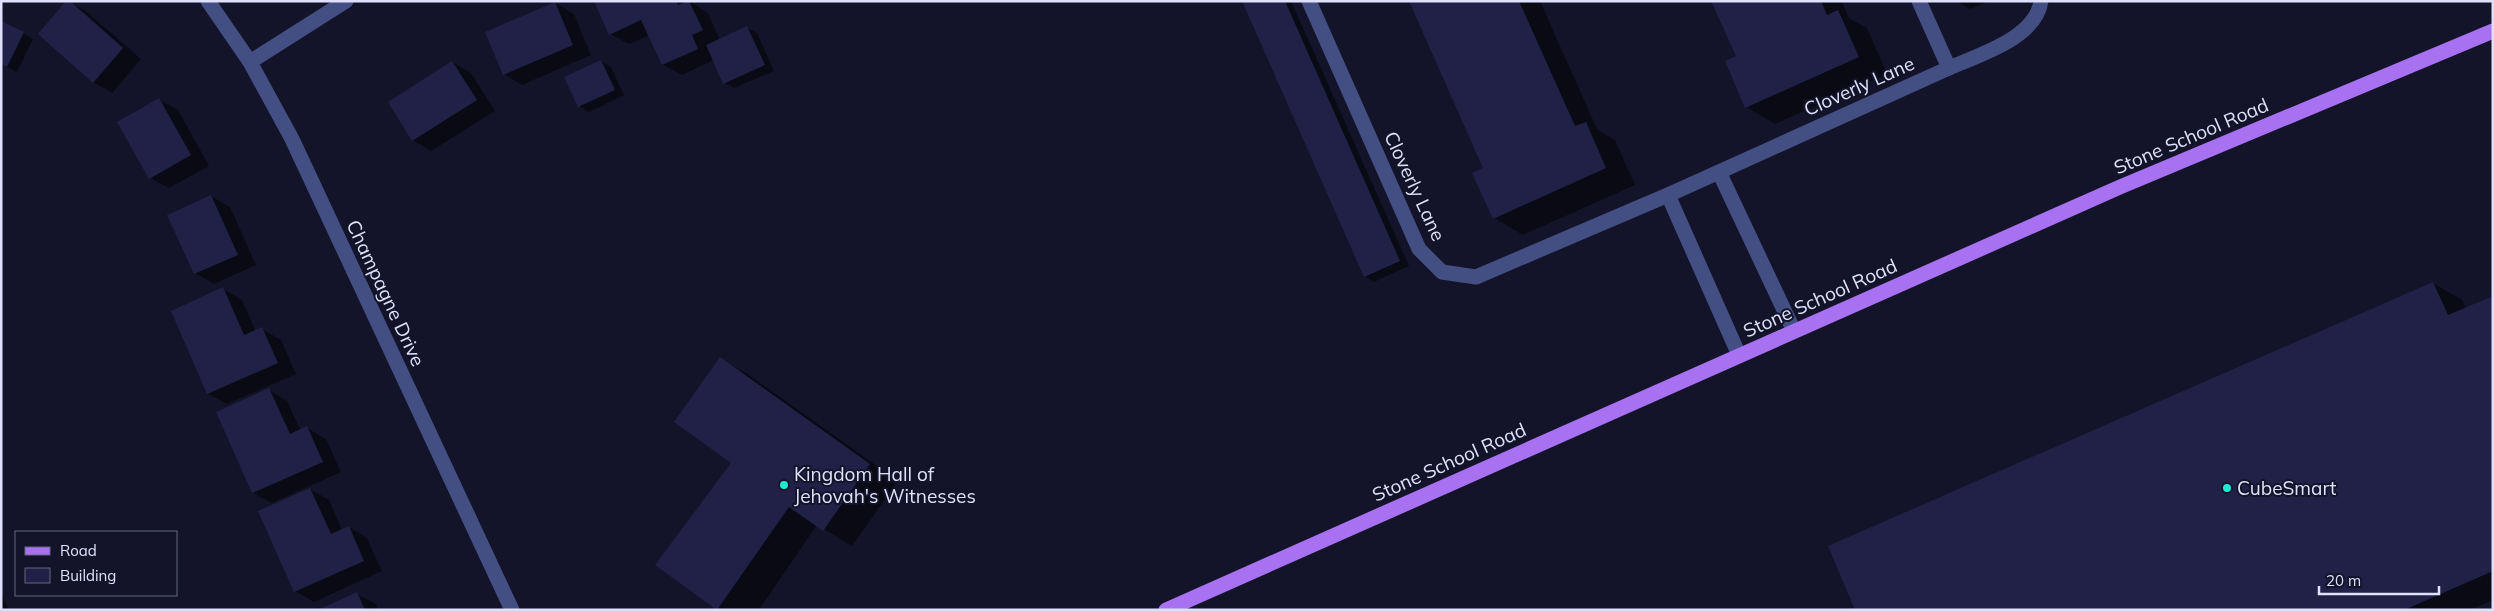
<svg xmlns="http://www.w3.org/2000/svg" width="2494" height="611" viewBox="0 0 2494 611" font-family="Mulish,sans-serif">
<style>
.shadow{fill:#0007}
.building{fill:#212148}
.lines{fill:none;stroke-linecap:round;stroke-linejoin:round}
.minor{stroke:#434e83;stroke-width:15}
.major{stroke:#a771f1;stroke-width:15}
.poi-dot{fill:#1ee9d4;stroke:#131429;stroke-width:2}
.labels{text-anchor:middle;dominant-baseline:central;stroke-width:4;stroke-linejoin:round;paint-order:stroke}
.street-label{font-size:19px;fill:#dfe1fc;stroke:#131429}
.poi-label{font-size:19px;fill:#dfe1fc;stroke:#131429;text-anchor:start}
</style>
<rect width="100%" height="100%" fill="#131429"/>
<g class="shadow">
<path d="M 69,1 L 87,12 L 141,59 L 112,93 L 93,82 Z"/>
<path d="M 595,1 L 689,1 L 708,13 L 720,40 L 747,28 L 757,33 L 774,71 L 734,88 L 724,83 L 714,60 L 682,75 L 663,65 L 650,35 L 629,44 L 610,34 Z"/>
<path d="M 1243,1 L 1291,1 L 1409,266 L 1374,282 L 1364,276 Z"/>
<path d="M 1410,1 L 1540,1 L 1597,129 L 1615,140 L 1635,185 L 1523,235 L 1494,218 L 1485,168 Z"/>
<path d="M 1713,1 L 1842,1 L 1849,18 L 1867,28 L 1887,74 L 1775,124 L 1746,107 L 1737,57 Z"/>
<path d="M 1957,1 L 1989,1 L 1970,9 Z"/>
<path d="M 555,3 L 574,14 L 591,55 L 522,85 L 504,74 Z"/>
<path d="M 23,33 L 33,39 L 17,72 L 1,64 Z"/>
<path d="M 601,61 L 611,67 L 624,95 L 589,112 L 579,106 Z"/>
<path d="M 452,62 L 471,73 L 495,111 L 431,151 L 413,140 Z"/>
<path d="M 159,100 L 178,110 L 209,166 L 169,188 L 150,178 Z"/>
<path d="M 211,196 L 230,207 L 256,265 L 214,284 L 195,273 Z"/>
<path d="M 2433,283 L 2462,300 L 2466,309 L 2493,297 L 2493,600 L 2470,610 L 1857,610 Z"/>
<path d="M 223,289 L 242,300 L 256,332 L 262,329 L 281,340 L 296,374 L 227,404 L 208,394 L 173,311 Z"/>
<path d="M 720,359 L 749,375 L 898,481 L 852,546 L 817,525 L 759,610 L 719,610 L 657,565 L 733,463 Z"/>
<path d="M 269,390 L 287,401 L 301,431 L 307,428 L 326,439 L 341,472 L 272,503 L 253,493 L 218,412 Z"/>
<path d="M 310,489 L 329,500 L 342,530 L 349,527 L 367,538 L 382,571 L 314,602 L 295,591 Z"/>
<path d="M 1,593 L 9,610 L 1,610 Z"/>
<path d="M 357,594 L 376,604 L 378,610 L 321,610 Z"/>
</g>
<g class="building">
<path d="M 66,1 L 70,1 L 123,48 L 93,83 L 38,34 Z"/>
<path d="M 594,1 L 676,1 L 678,5 L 689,1 L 703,30 L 692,35 L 698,49 L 662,65 L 641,20 L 609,35 Z"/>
<path d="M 1242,1 L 1285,1 L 1400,261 L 1364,277 Z"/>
<path d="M 1409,1 L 1519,1 L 1575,126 L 1586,122 L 1606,168 L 1493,219 L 1472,173 L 1483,168 Z"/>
<path d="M 1711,1 L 1821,1 L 1827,15 L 1838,10 L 1859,57 L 1745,108 L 1725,61 L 1736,56 Z"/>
<path d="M 555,2 L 573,45 L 503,75 L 485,32 Z"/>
<path d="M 1,21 L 24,32 L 7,67 L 1,64 Z"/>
<path d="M 747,26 L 765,65 L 723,84 L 706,45 Z"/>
<path d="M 601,60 L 615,90 L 578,107 L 564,77 Z"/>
<path d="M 452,61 L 477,100 L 412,141 L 388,102 Z"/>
<path d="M 159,98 L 191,155 L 149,179 L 117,122 Z"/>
<path d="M 211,195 L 238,255 L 194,274 L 167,215 Z"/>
<path d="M 2433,282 L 2448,315 L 2493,296 L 2493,571 L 2404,610 L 1855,610 L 1828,546 Z"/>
<path d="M 223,287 L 244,335 L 262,327 L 278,363 L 207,394 L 171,311 Z"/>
<path d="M 720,357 L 870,464 L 823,531 L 789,507 L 717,610 L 655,565 L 731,463 L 674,422 Z"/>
<path d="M 269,388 L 290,434 L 307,426 L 323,462 L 252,493 L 216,412 Z"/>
<path d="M 310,488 L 331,534 L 349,526 L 364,561 L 294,592 L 258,511 Z"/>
<path d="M 357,592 L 365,610 L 318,610 Z"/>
</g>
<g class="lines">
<g class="minor">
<path d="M 208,1 L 250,62 L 292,139 L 512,610"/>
<path d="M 1309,1 L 1419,249 L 1442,272 L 1476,277 L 1668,195 L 1949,68 L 1919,1"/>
<path d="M 250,62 L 346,1"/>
<path d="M 1949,68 C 1979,55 2036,38 2041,1"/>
<path d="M 1719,172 L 1794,331"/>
<path d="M 1668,195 L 1739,355"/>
</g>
<path class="major" d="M 1166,610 L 2120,187 L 2493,31"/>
</g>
<g class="poi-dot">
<circle cx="784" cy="485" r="5"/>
<circle cx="2227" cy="488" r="5"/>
</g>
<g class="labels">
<g class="street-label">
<text transform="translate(1859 86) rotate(-24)">Cloverly Lane</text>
<text transform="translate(2191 136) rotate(-23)">Stone School Road</text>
<text transform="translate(1415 186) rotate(65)">Cloverly Lane</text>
<text transform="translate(386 293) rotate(65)">Champagne Drive</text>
<text transform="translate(1820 298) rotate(-24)">Stone School Road</text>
<text transform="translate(1449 462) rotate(-24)">Stone School Road</text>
</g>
<g class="poi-label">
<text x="794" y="474">Kingdom Hall of<tspan x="794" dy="22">Jehovah's Witnesses</tspan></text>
<text x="2237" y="488">CubeSmart</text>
</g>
</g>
<rect width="2494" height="611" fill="none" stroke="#dfe1fc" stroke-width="5"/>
<rect x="15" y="531" width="162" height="65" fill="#131429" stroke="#65667d"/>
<rect x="25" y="547" width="25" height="8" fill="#a771f1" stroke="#65667d"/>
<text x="60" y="556" font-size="15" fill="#dfe1fc">Road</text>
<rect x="25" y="568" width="25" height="15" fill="#212148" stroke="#65667d"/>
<text x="60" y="581" font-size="15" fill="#dfe1fc">Building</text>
<path d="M2319 586v8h120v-8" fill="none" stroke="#dfe1fc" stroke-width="2.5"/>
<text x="2326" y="586" font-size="15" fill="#dfe1fc" stroke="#131429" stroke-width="4" paint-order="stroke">20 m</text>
</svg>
